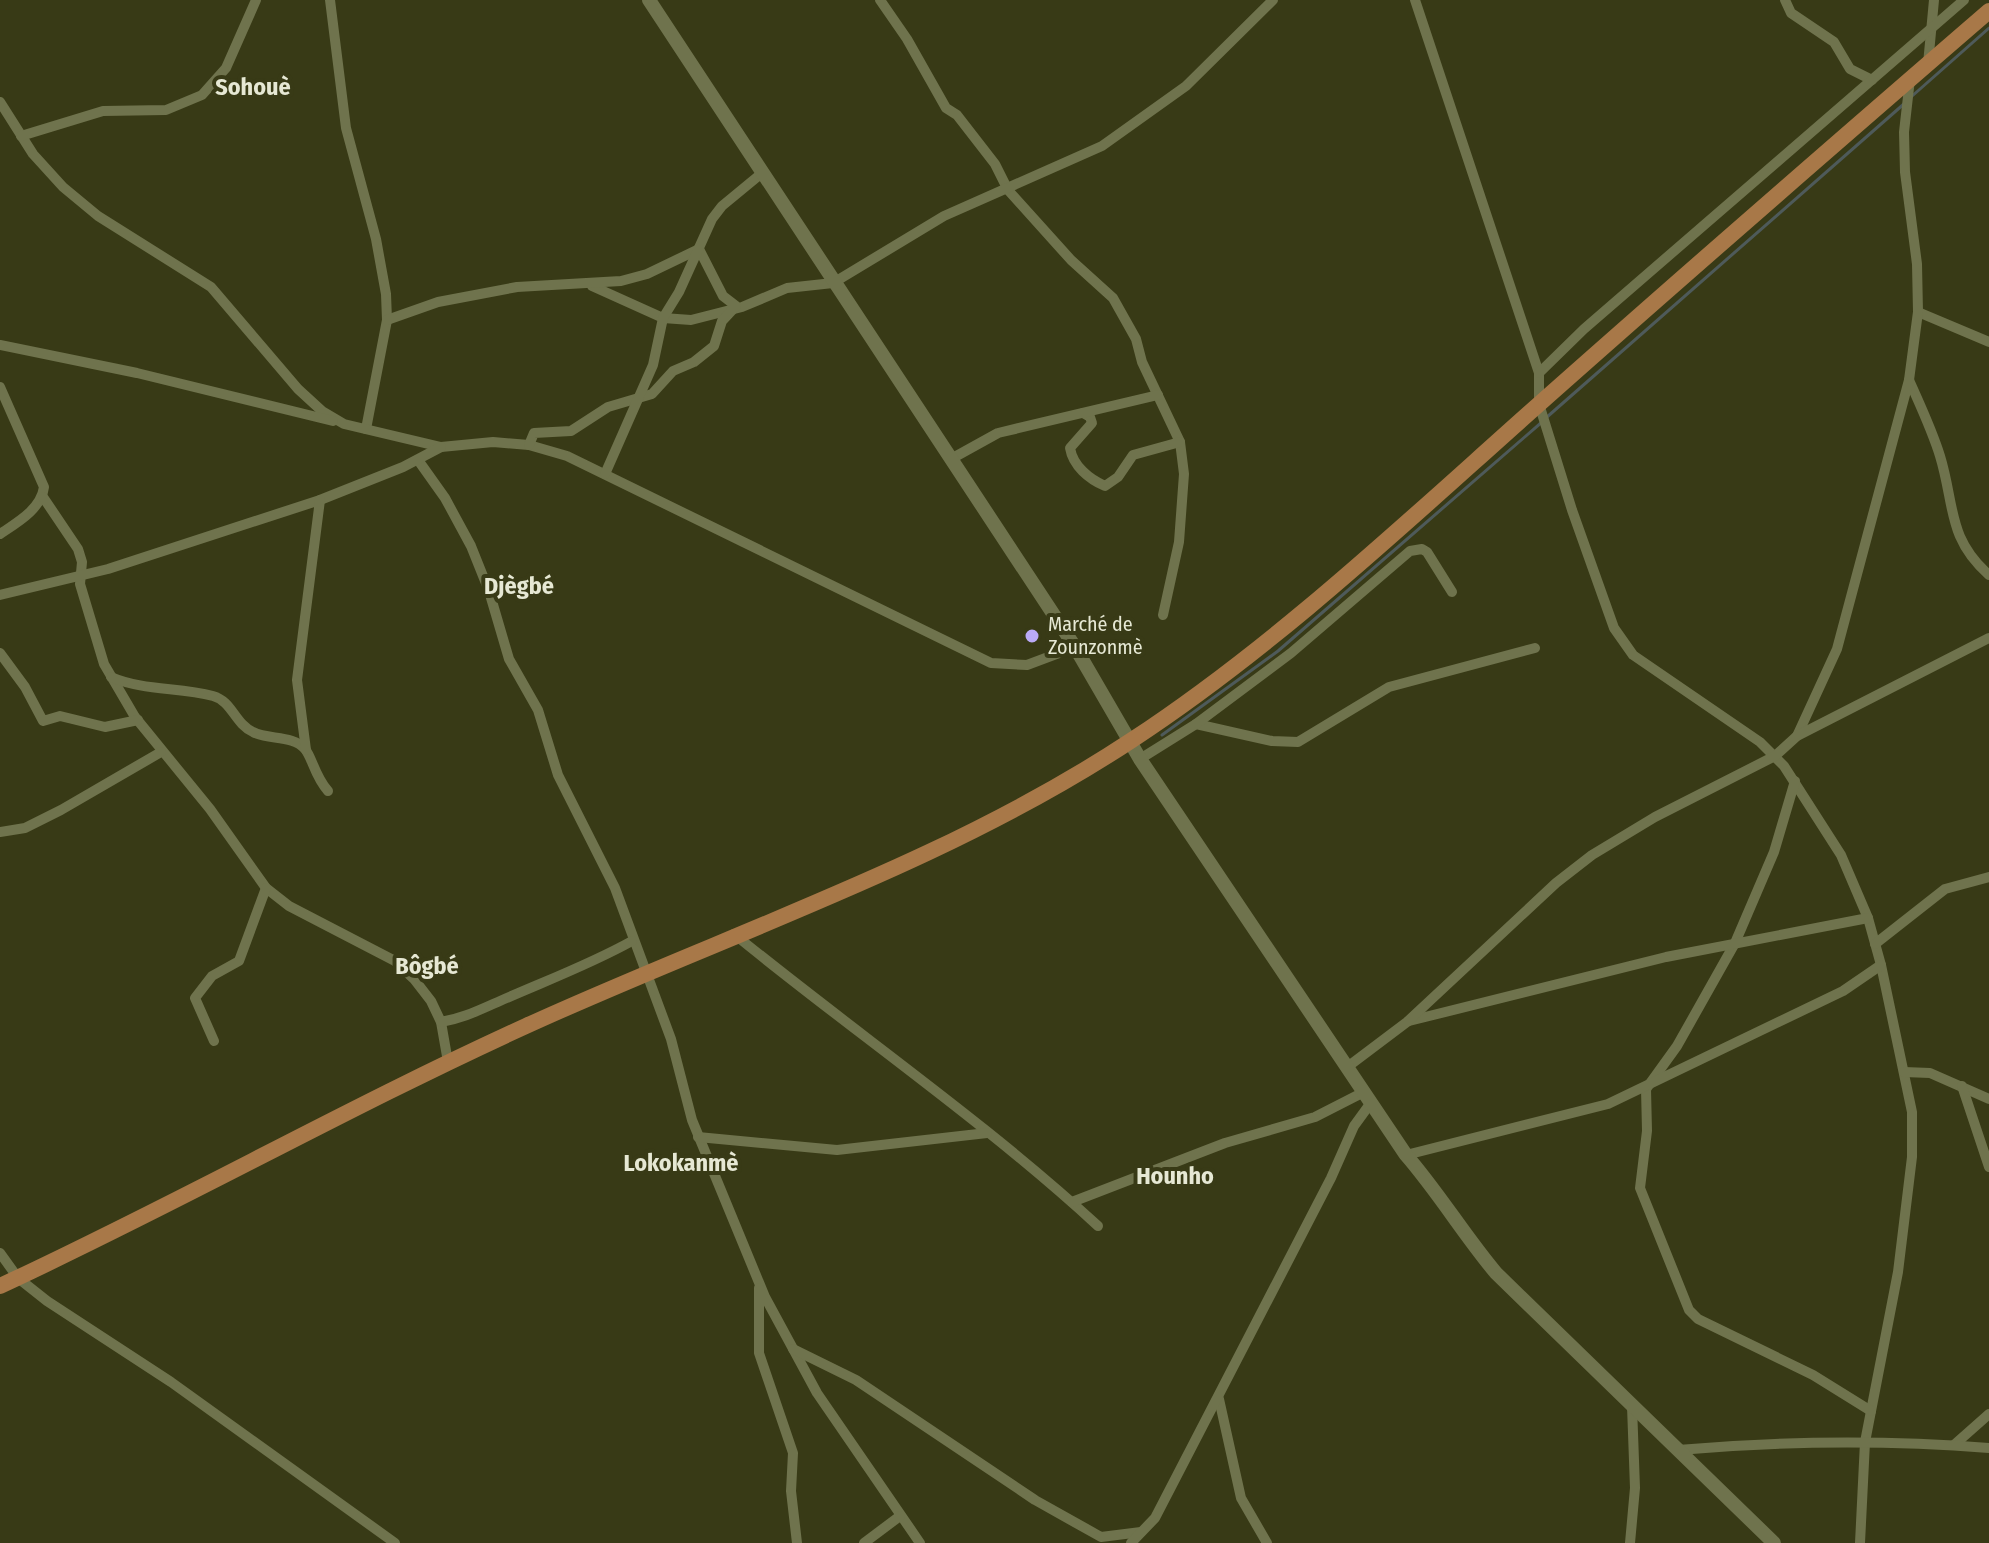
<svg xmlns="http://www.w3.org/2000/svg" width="1989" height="1543" viewBox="0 0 1989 1543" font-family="'Fira Sans Condensed',sans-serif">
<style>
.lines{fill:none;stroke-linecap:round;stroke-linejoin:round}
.stream{stroke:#4e5a5a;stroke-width:3}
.street{stroke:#6f734d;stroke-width:10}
.secondary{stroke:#6f734d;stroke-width:14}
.primary{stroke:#a87848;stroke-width:16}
.poi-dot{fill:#baaaf7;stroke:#383a16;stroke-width:3}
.labels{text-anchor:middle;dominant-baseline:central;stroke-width:8;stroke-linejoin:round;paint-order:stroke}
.poi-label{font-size:20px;fill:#e6e8d4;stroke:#383a16;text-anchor:start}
.quarter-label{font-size:24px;font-weight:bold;fill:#e6e8d4;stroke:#383a16}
</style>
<rect width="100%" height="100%" fill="#383a16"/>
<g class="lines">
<g class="stream">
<path d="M 1911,97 L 1989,28"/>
<path d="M 1547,417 L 1905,103"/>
<path d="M 1162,735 L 1278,651 L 1542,422"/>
</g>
<g class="street">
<path d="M 330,0 L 346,128 L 376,239 L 386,294 L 387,320 L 366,429"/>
<path d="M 880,0 L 907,39 L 946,108 L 957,115 L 995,164 L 1008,190 L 1071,260 L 1113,298 L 1136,339 L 1142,362 L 1180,442 L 1184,474 L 1179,542 L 1163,615"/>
<path d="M 1415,0 L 1539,373 L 1539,404 L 1572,510 L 1614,628 L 1633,655 L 1760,742 L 1784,766 L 1841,855 L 1868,918 L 1881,965 L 1912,1112 L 1912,1157 L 1898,1272 L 1865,1442 L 1860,1543"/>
<path d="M 1785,0 L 1791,13 L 1834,42 L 1850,69 L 1872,80"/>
<path d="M 1928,64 L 1934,0"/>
<path d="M 0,102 L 33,154 L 63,187 L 98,216 L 211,287 L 298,389 L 322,411 L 344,424 L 441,447 L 493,442 L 529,445 L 567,456 L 991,663 L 1027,665 L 1075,647"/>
<path d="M 21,136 L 103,111 L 166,110 L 202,95 L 226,68 L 256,0"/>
<path d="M 592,286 L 663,318 L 691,320 L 742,307 L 787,288 L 833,283 L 944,216 L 1102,146 L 1186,86 L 1273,0"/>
<path d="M 1918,312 L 1989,342"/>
<path d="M 387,320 L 438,302 L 517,287 L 621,281 L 647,274 L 699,249 L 723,296 L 736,306 L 722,321 L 714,346 L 694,362 L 673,371 L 652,394 L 608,407 L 571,431 L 534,433 L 529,445"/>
<path d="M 0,345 L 137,373 L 333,421"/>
<path d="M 1539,373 L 1584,329 L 1964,0"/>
<path d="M 1909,380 C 1920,405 1932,430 1940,456 C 1955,505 1947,538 1989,575"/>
<path d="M 0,387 L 44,487 C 41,509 18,522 0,534"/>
<path d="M 1083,413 L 1090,417 L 1092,423 L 1070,448 C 1073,466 1089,479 1105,486 L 1118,477 L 1133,455 L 1180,442"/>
<path d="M 951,459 L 998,433 L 1158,395"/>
<path d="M 418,460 L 445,498 L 471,546 L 489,591 L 509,659 L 538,710 L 558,775 L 615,888 L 671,1039 L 692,1120 L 765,1297 L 817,1393 L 920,1543"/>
<path d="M 605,474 L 653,365 L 663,318 L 679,292 L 712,219 L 722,206 L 762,173"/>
<path d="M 43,497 L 78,549 L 82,562 L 80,584 L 104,664 L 135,717 L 210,809 L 266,888 L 289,906 L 395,961 L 414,979 L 431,1001 L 441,1022 L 448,1062"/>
<path d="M 0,595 L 108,569 L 320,500 L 403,467 L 441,447"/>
<path d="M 0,653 L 25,687 L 43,721 L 60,716 L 105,727 L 138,720"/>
<path d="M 111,677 C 144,691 178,687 213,696 C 232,701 235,724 253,732 C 268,740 293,735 305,749 C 312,757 315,777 328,791"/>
<path d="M 1196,724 L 1272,741 L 1298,742 L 1389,687 L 1535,648"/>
<path d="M 1797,736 L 1837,649 L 1909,380 L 1918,312 L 1917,264 L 1905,172 L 1904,132 L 1910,79"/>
<path d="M 306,750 L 297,680 L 320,500"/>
<path d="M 1140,759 L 1196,724 L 1291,653 L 1410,551 L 1422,549 L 1427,552 L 1452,592"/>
<path d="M 1795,781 L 1774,852 L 1735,943 L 1677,1046 L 1646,1089 L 1647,1131 L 1640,1188 L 1689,1310 L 1698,1319 L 1813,1375 L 1871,1411"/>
<path d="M 0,832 L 25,828 L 61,810 L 161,752"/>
<path d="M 734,934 C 854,1032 984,1121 1098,1226"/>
<path d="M 1875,944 L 1945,889 L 1989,877"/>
<path d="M 1409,1021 L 1666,957 L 1868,918"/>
<path d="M 441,1022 C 464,1018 479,1010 500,1001 C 545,981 589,965 632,941"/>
<path d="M 214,1041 L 195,998 L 212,976 L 239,961 L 266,888"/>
<path d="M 1346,1068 L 1407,1022 L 1556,883 L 1592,855 L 1655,817 L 1775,756 L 1797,736 L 1989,638"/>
<path d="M 1904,1072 L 1930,1073 L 1989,1099"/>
<path d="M 1962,1086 L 1989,1167"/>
<path d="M 698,1137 L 837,1150 L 987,1133"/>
<path d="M 1406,1155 L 1608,1104 L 1843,991 L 1881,965"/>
<path d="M 1072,1202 L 1225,1143 L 1315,1117 L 1362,1093"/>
<path d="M 0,1253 L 18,1278 L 47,1301 L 171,1382 L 395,1543"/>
<path d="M 759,1288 L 759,1353 L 793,1453 L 791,1491 L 797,1543"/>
<path d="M 793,1349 L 856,1380 L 1035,1500 L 1101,1537 L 1141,1532"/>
<path d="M 1219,1399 L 1241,1498 L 1267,1543"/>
<path d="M 1954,1445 L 1989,1414"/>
<path d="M 1678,1450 C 1782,1441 1885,1440 1989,1448"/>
<path d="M 864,1543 L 900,1516"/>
<path d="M 1131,1543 L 1155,1518 L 1331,1178 L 1354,1126 L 1370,1104"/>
<path d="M 1630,1543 L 1635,1488 L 1632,1406"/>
</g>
<path class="secondary" d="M 649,0 L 1075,647 L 1140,759 L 1406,1155 C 1439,1193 1464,1235 1496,1273 L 1774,1543"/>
<path class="primary" d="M 0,1286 C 177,1204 348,1107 526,1026 C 727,934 946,863 1132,740 C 1275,646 1401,527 1529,413 C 1681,278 1835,144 1989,11"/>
</g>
<circle class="poi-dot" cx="1032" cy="636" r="8"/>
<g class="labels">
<g class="poi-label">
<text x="1048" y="624">Marché de<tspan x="1048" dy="23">Zounzonmè</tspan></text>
</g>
<g class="quarter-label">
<text x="253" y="87">Sohouè</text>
<text x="519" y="586">Djègbé</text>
<text x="427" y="966">Bôgbé</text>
<text x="681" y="1163">Lokokanmè</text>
<text x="1175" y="1176">Hounho</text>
</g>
</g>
</svg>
